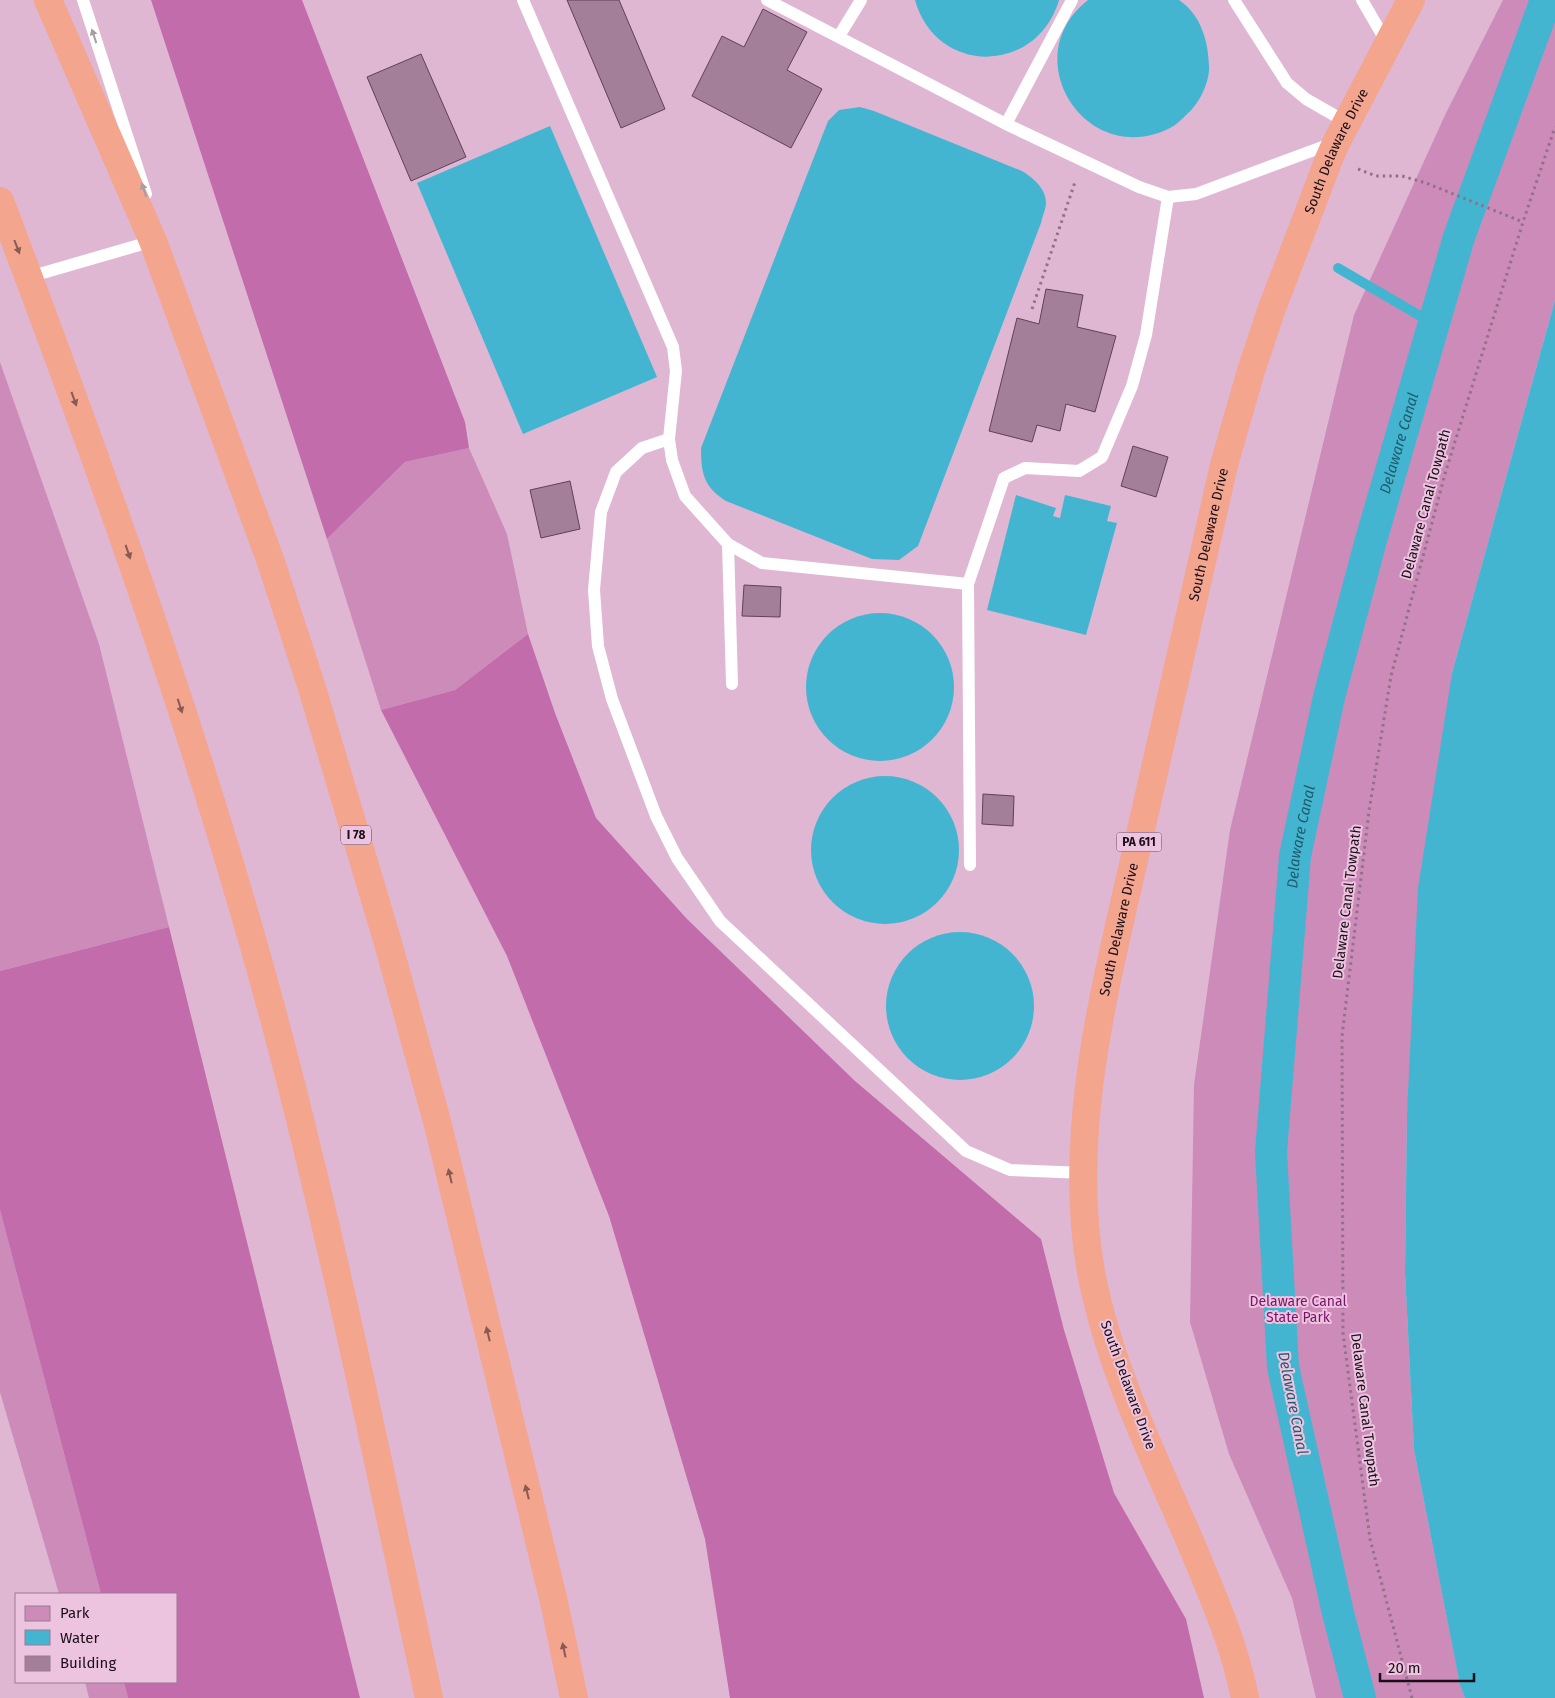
<svg xmlns="http://www.w3.org/2000/svg" width="1555" height="1698" viewBox="0 0 1555 1698" font-family="'Fira Sans',sans-serif">
<style>
.green{fill:#cc8bb9}
.forest{fill:#c26cac}
.water{fill:#44b5d1}
.lines{fill:none;stroke-linecap:round;stroke-linejoin:round}
.stream{stroke:#44b5d1;stroke-width:10}
.canal{stroke:#44b5d1;stroke-width:32}
.building{fill:#a47f99;stroke:#614058}
.path{stroke:#8f7287;stroke-width:3;stroke-dasharray:2.5 4;stroke-linecap:butt}
.lane{stroke:#fff;stroke-width:12}
.highway{stroke:#f3a58e;stroke-width:28}
.oneway{fill:#a49fa3}
.oneway2{fill:#885a53}
.labels{text-anchor:middle;dominant-baseline:central;stroke-width:4;stroke-linejoin:round;paint-order:stroke}
.shield{fill:#ecc4e0;stroke:#5a4554;stroke-width:1}
.shield-label{font-size:12px;font-weight:bold;fill:#1c0e18}
.street-label{font-size:14px;fill:#1c0e18;stroke:#ecc4e0}
.park-label{font-size:14px;fill:#7c1168;stroke:#ecc4e0}
.water-label{font-size:15px;font-style:italic;fill:#205d6c;stroke:#ecc4e0}
</style>
<rect width="100%" height="100%" fill="#dfb7d3"/>
<g class="green">
<path d="M 1503,0 L 1555,0 L 1555,300 L 1452,673 L 1407,1113 L 1405,1273 L 1414,1450 L 1460,1684 L 1465,1698 L 1316,1698 L 1292,1598 L 1229,1454 L 1190,1322 L 1194,1085 L 1230,830 L 1354,315 L 1446,113 Z"/>
<path d="M 0,362 L 99,644 L 169,927 L 0,971 Z"/>
<path d="M 469,448 L 507,534 L 528,634 L 455,690 L 381,710 L 327,539 L 405,462 Z"/>
<path d="M 0,1210 L 101,1594 L 59,1594 L 0,1392 Z"/>
<path d="M 85,1682 L 124,1682 L 128,1698 L 89,1698 Z"/>
</g>
<g class="forest">
<path d="M 151,0 L 302,0 L 465,422 L 469,448 L 405,462 L 327,539 Z"/>
<path d="M 528,634 L 555,713 L 596,818 L 687,919 L 855,1081 L 1041,1239 L 1064,1330 L 1114,1493 L 1186,1619 L 1204,1698 L 730,1698 L 705,1539 L 609,1216 L 507,956 L 381,710 L 455,690 Z"/>
<path d="M 169,927 L 360,1698 L 128,1698 L 124,1682 L 176,1682 L 176,1594 L 101,1594 L 0,1210 L 0,971 Z"/>
</g>
<g class="water">
<path d="M 915,0 L 1059,0 C 1037,75 936,76 915,0 Z"/>
<path d="M 1088,0 L 1179,0 C 1201,15 1208,40 1209,66 C 1210,83 1198,106 1185,116 C 1181,120 1176,125 1170,128 C 1087,170 1014,58 1088,0 Z"/>
<path d="M 860,107 L 874,111 L 1022,171 C 1033,178 1046,188 1046,203 C 1046,209 1042,217 1041,223 L 918,546 L 899,560 L 872,559 L 726,501 C 704,487 701,474 701,448 L 828,121 L 839,110 Z"/>
<path d="M 550,126 L 657,377 L 523,434 L 417,183 Z"/>
<path d="M 1555,300 L 1555,1698 L 1465,1698 L 1460,1685 L 1414,1450 L 1405,1273 L 1407,1113 L 1418,888 L 1452,673 Z"/>
<path d="M 1016,495 L 1056,508 L 1053,516 L 1060,518 L 1065,495 L 1111,506 L 1107,521 L 1117,523 L 1086,635 L 987,610 Z"/>
<circle cx="880" cy="687" r="74"/>
<circle cx="885" cy="850" r="74"/>
<circle cx="960" cy="1006" r="74"/>
</g>
<g class="lines">
<path class="stream" d="M 1338,268 L 1434,324"/>
<path class="canal" id="s1" d="M 1360,1698 L 1337,1609 L 1283,1367 L 1271,1152 L 1295,856 L 1329,697 L 1371,540 L 1459,237 L 1546,0"/>
</g>
<g class="building">
<path d="M 567,0 L 619,0 L 665,109 L 621,128 Z"/>
<path d="M 763,9 L 807,32 L 787,70 L 822,89 L 791,148 L 692,96 L 722,36 L 744,47 Z"/>
<path d="M 421,54 L 466,157 L 411,181 L 367,77 Z"/>
<path d="M 1046,289 L 1083,295 L 1077,327 L 1116,336 L 1095,412 L 1066,404 L 1060,431 L 1037,425 L 1032,442 L 989,431 L 1017,318 L 1039,324 Z"/>
<path d="M 1133,446 L 1168,457 L 1156,497 L 1121,486 Z"/>
<path d="M 570,481 L 580,529 L 541,538 L 530,490 Z"/>
<path d="M 744,585 L 781,587 L 780,617 L 742,616 Z"/>
<path d="M 983,794 L 1014,796 L 1013,826 L 982,824 Z"/>
</g>
<g class="lines">
<g class="path">
<path d="M 1358,169 L 1376,176 L 1402,176 L 1426,183 L 1523,222"/>
<path d="M 1032,309 L 1075,182"/>
<path d="M 1412,1698 L 1370,1539 L 1343,1333 L 1342,1036 L 1369,811 L 1391,676 L 1445,474 L 1523,222 L 1555,127"/>
</g>
<g class="lane">
<path d="M 83,0 L 146,194"/>
<path d="M 523,0 L 673,347 L 676,371 L 669,439 L 672,460 L 685,496 L 728,544 L 762,563 L 968,584 L 1004,478 L 1025,468 L 1079,471 L 1102,457 L 1132,386 L 1146,335 L 1168,197"/>
<path d="M 767,0 L 1006,124 L 1139,187 L 1168,197 L 1196,194 L 1333,143"/>
<path d="M 1234,0 L 1287,83 L 1306,99 L 1346,122"/>
<path d="M 1362,0 L 1387,43"/>
<path d="M 839,36 L 861,0"/>
<path d="M 1006,124 L 1072,0"/>
<path d="M 29,277 L 153,241"/>
<path d="M 669,439 L 642,448 L 616,472 L 601,512 L 594,590 L 598,646 L 612,699 L 656,816 L 677,858 L 720,921 L 966,1151 L 1010,1170 L 1084,1173"/>
<path d="M 728,544 L 732,684"/>
<path d="M 968,584 L 970,865"/>
</g>
<g class="highway">
<path d="M 48,0 L 153,241 L 271,562 L 312,688 L 388,943 L 438,1125 L 554,1602 L 574,1698"/>
<path d="M 0,201 C 107,484 210,770 286,1064 C 340,1274 383,1486 429,1698"/>
<path id="s2" d="M 1245,1698 C 1235,1647 1215,1601 1195,1553 C 1157,1463 1111,1373 1092,1277 C 1064,1131 1108,977 1140,834 C 1168,711 1196,588 1224,465 L 1251,371 L 1271,311 L 1329,159 L 1336,143 L 1411,0"/>
</g>
</g>
<defs><path id="oneway-solid" d="M-6-.8H1V-3.2L6.5 0L1 3.2V.8H-6Z" transform="scale(1.25)"/></defs>
<g class="oneway">
<use href="#oneway-solid" transform="translate(94 36) rotate(-108)"/>
<use href="#oneway-solid" transform="translate(144 190) rotate(-108)"/>
</g>
<g class="oneway2">
<use href="#oneway-solid" transform="translate(17 247) rotate(69)"/>
<use href="#oneway-solid" transform="translate(74 399) rotate(70)"/>
<use href="#oneway-solid" transform="translate(128 552) rotate(71)"/>
<use href="#oneway-solid" transform="translate(180 706) rotate(72)"/>
<use href="#oneway-solid" transform="translate(450 1176) rotate(-103)"/>
<use href="#oneway-solid" transform="translate(488 1334) rotate(-104)"/>
<use href="#oneway-solid" transform="translate(527 1492) rotate(-104)"/>
<use href="#oneway-solid" transform="translate(564 1650) rotate(-102)"/>
</g>
<g class="labels">
<g class="shield">
<rect x="341" y="825.5" width="30" height="19" rx="4"/>
<rect x="1116.5" y="832.5" width="45" height="19" rx="4"/>
</g>
<g class="shield-label">
<text x="356" y="835">I 78</text>
<text x="1139" y="842">PA 611</text>
</g>
<g class="street-label">
<text stroke="none"><textPath href="#s2" startOffset="1610">South Delaware Drive</textPath></text>
<text transform="translate(1426 504) rotate(-75)">Delaware Canal Towpath</text>
<text stroke="none"><textPath href="#s2" startOffset="1205">South Delaware Drive</textPath></text>
<text transform="translate(1347 902) rotate(-83)">Delaware Canal Towpath</text>
<text stroke="none"><textPath href="#s2" startOffset="800">South Delaware Drive</textPath></text>
<text transform="translate(1128 1385) rotate(70)">South Delaware Drive</text>
<text transform="translate(1365 1410) rotate(83)">Delaware Canal Towpath</text>
</g>
<g class="park-label">
<text x="1298" y="1301">Delaware Canal<tspan x="1298" dy="16">State Park</tspan></text>
</g>
<g class="water-label">
<text stroke="none"><textPath href="#s1" startOffset="1278">Delaware Canal</textPath></text>
<text stroke="none"><textPath href="#s1" startOffset="872">Delaware Canal</textPath></text>
<text transform="translate(1293 1403) rotate(79)">Delaware Canal</text>
</g>
</g>
<rect x="15" y="1593" width="162" height="90" fill="#ecc4e0" stroke="#997b90"/>
<rect x="25" y="1606" width="25" height="15" fill="#cc8bb9" stroke="#997b90"/>
<text x="60" y="1618" font-size="15" fill="#1c0e18">Park</text>
<rect x="25" y="1630" width="25" height="15" fill="#44b5d1" stroke="#997b90"/>
<text x="60" y="1643" font-size="15" fill="#1c0e18">Water</text>
<rect x="25" y="1656" width="25" height="15" fill="#a47f99" stroke="#997b90"/>
<text x="60" y="1668" font-size="15" fill="#1c0e18">Building</text>
<path d="M1380 1673v8h94v-8" fill="none" stroke="#1c0e18" stroke-width="2.5"/>
<text x="1388" y="1673" font-size="15" fill="#1c0e18" stroke="#ecc4e0" stroke-width="4" paint-order="stroke">20 m</text>
</svg>
